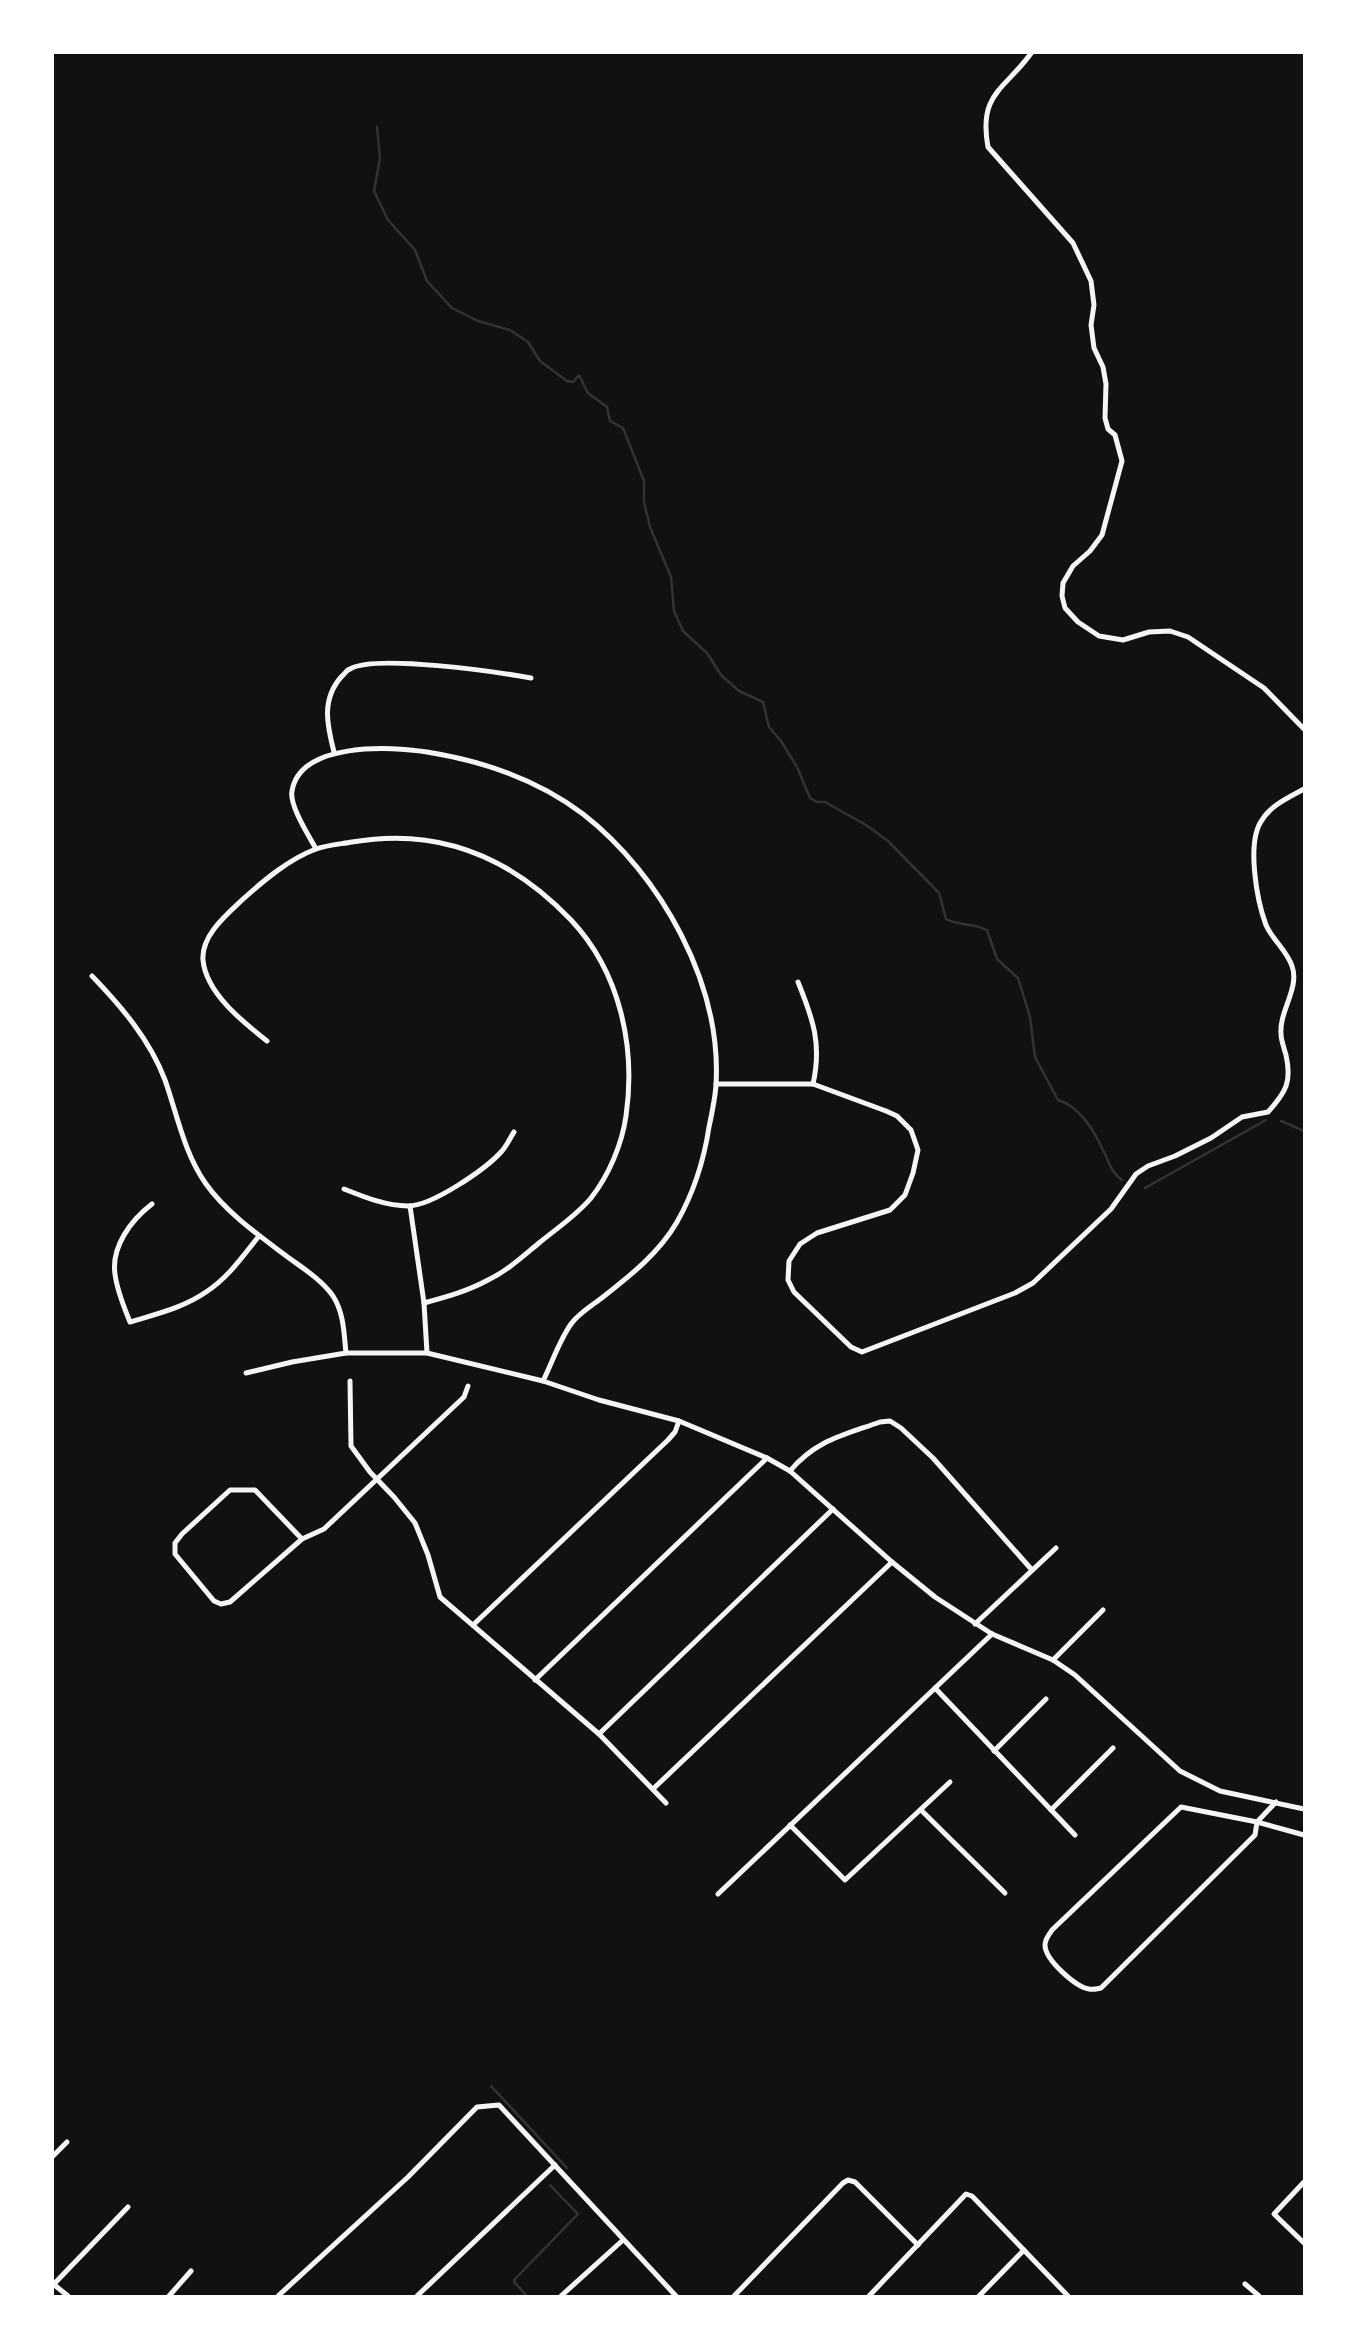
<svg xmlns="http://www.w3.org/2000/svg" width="1357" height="2349" viewBox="0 0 1357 2349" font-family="'PT Sans Narrow',sans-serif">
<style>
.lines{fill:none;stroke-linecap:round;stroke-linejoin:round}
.stream{stroke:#333;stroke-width:2.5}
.minor{stroke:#f5f5f5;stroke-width:5}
</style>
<rect width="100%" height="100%" fill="#111"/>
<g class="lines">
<g class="stream">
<path d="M 377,127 L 380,158 L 374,191 L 388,220 L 415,250 L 427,281 L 452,308 L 478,321 L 510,330 L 528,342 L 540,361 L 567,381 L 573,382 L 579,375 L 588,393 L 607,407 L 610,421 L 623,428 L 644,481 L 644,502 L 650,527 L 671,577 L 674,611 L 683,631 L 707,653 L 721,675 L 739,691 L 763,702 L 769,727 L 781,741 L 797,767 L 810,798 L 817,802 L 825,802 L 866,825 L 888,841 L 939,893 L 946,919 C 959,926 973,923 987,930 L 997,959 L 1018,978 L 1030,1017 L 1035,1057 L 1058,1100 C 1081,1107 1094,1131 1104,1152 C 1110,1164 1111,1172 1122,1180"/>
<path d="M 1281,1121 L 1304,1131"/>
<path d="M 1145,1188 L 1266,1120"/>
<path d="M 491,2086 L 567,2168"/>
<path d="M 527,2296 L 514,2282 L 515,2279 L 578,2214 L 550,2185"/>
</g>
<g class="minor">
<path d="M 1032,52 C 1005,90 978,93 988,147 L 1073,243 L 1091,281 L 1094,305 L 1091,325 L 1094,348 L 1103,367 L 1106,384 L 1105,418 L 1108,429 L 1115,435 L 1122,461 L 1102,535 L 1090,551 L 1073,566 L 1063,583 L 1062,596 L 1065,608 L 1078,622 L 1099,636 L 1123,640 L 1149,632 L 1170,631 L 1188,637 L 1264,688 L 1304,729"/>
<path d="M 334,752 C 327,725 321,699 342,676 C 345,674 346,670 350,669 C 375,654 498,672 531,678"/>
<path d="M 316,849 C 309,836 289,805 292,791 C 300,742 391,746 427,752 C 483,761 538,780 583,814 C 661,875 722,984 716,1085 C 715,1099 712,1113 709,1127 C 704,1160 694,1192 677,1222 C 659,1253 631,1275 603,1297 C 593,1305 579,1313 571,1324 C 559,1341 552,1363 543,1381"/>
<path d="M 92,976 C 121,1006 150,1040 165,1080 C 177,1114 184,1153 206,1184 C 226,1212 257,1234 285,1255 C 301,1267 321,1279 333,1296 C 344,1313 344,1334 346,1353"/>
<path d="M 798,982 C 813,1019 822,1044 813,1084"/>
<path d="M 267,1041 C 243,1022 206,993 203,960 C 201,936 226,915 242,900 C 263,881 289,859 316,849 C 327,845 341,844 352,842 C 438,827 511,857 571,920 C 620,972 636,1047 626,1116 C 622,1144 609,1175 591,1198 C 577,1215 556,1229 539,1243 C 523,1256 507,1271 488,1280 C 468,1291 446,1297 424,1303"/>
<path d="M 716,1084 L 813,1084 L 886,1111 L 897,1116 L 911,1130 L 918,1150 L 913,1173 L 905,1195 L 890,1210 L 817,1233 L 800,1244 L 789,1261 L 788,1280 L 794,1292 L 851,1347 L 862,1352 L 1015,1293 L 1033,1283 L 1111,1209 L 1136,1174 L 1148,1166 L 1175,1156 L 1211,1138 L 1242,1117 L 1268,1112 C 1286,1092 1292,1082 1286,1055 C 1284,1048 1281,1040 1281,1034 C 1279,1011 1300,988 1292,966 C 1287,951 1272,939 1266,925 C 1257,901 1246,842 1262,820 C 1271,805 1290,797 1304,789"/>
<path d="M 344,1189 C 364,1197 386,1206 408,1206 C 432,1206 486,1169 502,1151 C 507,1145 510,1138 514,1132"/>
<path d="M 152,1204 C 131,1220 111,1247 115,1274 C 117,1291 124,1307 130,1322 C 156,1314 183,1308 206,1292 C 228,1278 243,1256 259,1236"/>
<path d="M 410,1206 L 424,1303 L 427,1353"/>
<path d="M 246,1373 L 292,1362 L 346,1353 L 427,1353 L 543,1381 L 599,1400 L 679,1421 L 767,1458 L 790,1471 L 892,1562 L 935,1597 L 992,1634 L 1053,1660 L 1075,1675 L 1180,1771 L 1220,1791 L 1304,1809"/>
<path d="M 350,1381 L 351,1446 L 370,1472 L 394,1497 L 415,1523 L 428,1555 L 440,1597 L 599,1734 L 666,1803"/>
<path d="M 790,1471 C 816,1440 844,1435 880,1422 L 890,1421 L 901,1428 L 933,1458 L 1032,1570"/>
<path d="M 302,1539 L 255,1490 L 230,1490 L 182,1534 L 175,1543 L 175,1554 L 214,1601 L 221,1604 L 230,1602 L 302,1539 L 324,1529 L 464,1397 L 468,1386"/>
<path d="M 975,1624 L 1056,1548"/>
<path d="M 473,1625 L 668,1440 L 675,1432 L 679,1421"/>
<path d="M 1053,1660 L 1103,1610"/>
<path d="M 535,1680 L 767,1458"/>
<path d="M 935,1688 L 1075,1835"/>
<path d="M 599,1734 L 833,1509"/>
<path d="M 994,1751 L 1046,1699"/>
<path d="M 653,1789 L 892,1562"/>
<path d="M 1276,1802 L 1257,1822 L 1255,1835 L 1101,1988 C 1096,1989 1093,1990 1089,1989 C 1076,1987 1045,1960 1045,1945 C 1045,1939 1049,1935 1052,1930 L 1181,1807 L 1257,1822 L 1304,1835"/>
<path d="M 921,1810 L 1005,1893"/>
<path d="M 1051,1810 L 1113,1748"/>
<path d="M 790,1825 L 845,1880 L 950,1782"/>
<path d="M 718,1894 L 992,1634"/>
<path d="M 52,2157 L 67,2142"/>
<path d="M 1304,2182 L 1274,2214 L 1304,2243"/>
<path d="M 52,2283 L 68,2296"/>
<path d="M 1245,2284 L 1259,2296"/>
<path d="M 52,2286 L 128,2207"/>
<path d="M 169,2296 L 191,2271"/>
<path d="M 278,2296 L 408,2177 L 477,2107 L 499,2105 L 676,2296"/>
<path d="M 417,2296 L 555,2165"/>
<path d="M 561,2296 L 623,2240"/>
<path d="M 734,2296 L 843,2183 L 848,2180 L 855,2182 L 918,2245"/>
<path d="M 869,2296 L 966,2194 L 972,2196 L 1068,2296"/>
<path d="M 979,2296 L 1024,2250"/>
</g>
</g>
<rect width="1357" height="2349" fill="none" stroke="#ffffff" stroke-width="108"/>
</svg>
